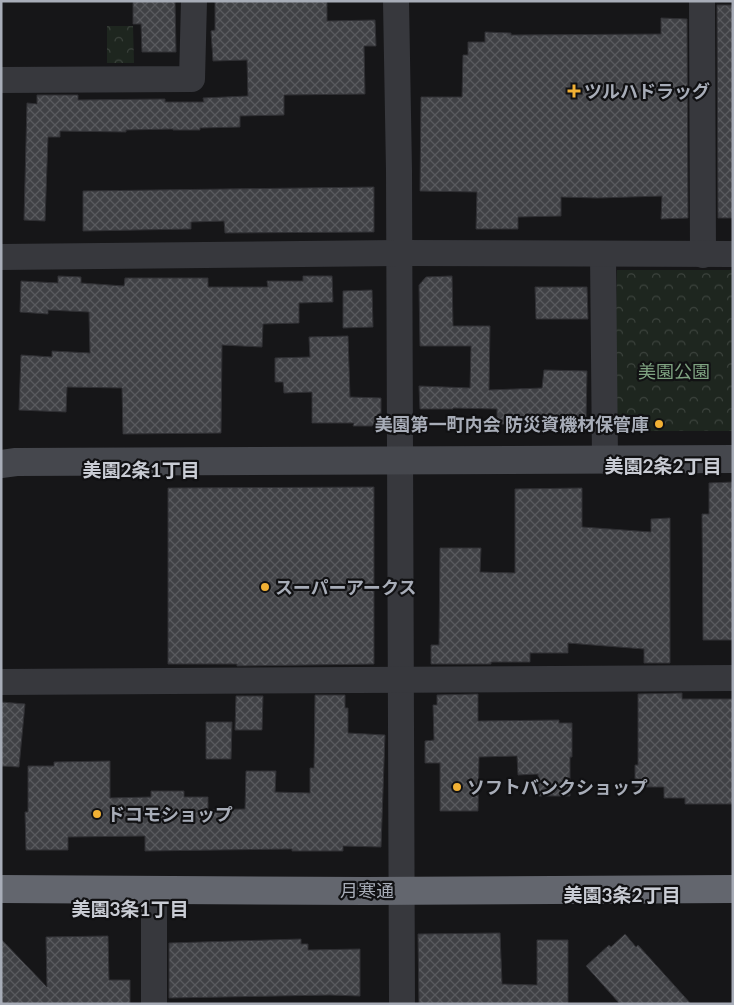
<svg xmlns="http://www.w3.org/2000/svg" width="734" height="1005" viewBox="0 0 734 1005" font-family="Lato,'Noto Sans JP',sans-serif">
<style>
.park{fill:url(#park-crowns)}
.building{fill:url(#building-cross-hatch);stroke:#303034}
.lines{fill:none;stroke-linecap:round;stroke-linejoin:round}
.street{stroke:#37383d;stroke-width:26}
.secondary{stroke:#45474d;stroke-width:28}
.highway{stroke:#63666e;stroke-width:28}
.poi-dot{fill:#f2b134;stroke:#111113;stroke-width:2}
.labels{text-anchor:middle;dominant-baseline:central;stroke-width:4.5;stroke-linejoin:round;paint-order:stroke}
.poi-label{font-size:18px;font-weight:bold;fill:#a8adb8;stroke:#111113;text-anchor:start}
.park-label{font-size:18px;fill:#7fa381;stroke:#111113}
.street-label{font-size:18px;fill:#a8adb8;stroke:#111113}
.neighbourhood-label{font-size:19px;font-weight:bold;fill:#c9ccd4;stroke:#111113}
</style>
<defs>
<pattern id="park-crowns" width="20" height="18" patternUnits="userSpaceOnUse" patternTransform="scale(1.25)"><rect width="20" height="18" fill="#1e261f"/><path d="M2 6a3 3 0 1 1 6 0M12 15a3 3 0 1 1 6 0" fill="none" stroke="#3c433d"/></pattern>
<pattern id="building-cross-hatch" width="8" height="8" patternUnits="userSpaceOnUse" patternTransform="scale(1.25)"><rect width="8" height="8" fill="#404145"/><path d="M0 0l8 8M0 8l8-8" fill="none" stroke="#595a5e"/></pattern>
</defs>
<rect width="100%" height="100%" fill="#161618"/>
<g class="park">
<path d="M 107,26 L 133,26 L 134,63 L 107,63 Z"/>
<path d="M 617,270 L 733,270 L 733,431 L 623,431 L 613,421 Z"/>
</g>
<g class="building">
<path d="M 133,1 L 175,1 L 176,52 L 142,52 L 141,24 L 133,24 Z"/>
<path d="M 215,1 L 327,1 L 327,21 L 375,20 L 376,46 L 364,46 L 365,94 L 284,95 L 284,115 L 240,116 L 240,127 L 200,128 L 200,130 L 173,130 L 173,129 L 126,130 L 126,132 L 60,131 L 60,137 L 48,137 L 45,221 L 24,220 L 27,103 L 37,104 L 37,95 L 78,95 L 78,100 L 165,99 L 165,102 L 204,102 L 203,98 L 248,96 L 247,60 L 213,61 L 211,31 L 215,30 Z"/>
<path d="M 717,5 L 733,5 L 733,218 L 718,218 Z"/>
<path d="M 661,18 L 687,19 L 688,218 L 661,219 L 662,196 L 598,198 L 561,197 L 561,216 L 518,217 L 518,229 L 476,229 L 477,192 L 420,191 L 421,97 L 462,97 L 463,55 L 468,55 L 468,42 L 485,42 L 485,32 L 511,33 L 511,35 L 661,34 Z"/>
<path d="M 374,187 L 374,232 L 225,233 L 224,221 L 191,222 L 191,229 L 83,231 L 83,191 Z"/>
<path d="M 58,276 L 81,277 L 81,283 L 124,286 L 125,278 L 208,278 L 208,287 L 268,287 L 267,281 L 303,281 L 303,276 L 332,276 L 333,302 L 299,303 L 299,323 L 263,324 L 262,347 L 222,345 L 221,433 L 123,434 L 122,388 L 67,387 L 66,412 L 19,410 L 21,355 L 52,357 L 52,351 L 90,353 L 89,312 L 48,310 L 48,314 L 20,312 L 21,281 L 58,283 Z"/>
<path d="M 452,276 L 453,326 L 490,326 L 489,390 L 542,388 L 544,370 L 587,371 L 586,420 L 582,421 L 582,425 L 497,424 L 497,409 L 453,408 L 453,409 L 420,409 L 419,386 L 470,388 L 471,346 L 420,346 L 419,285 L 426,277 Z"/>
<path d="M 535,287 L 587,287 L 588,319 L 536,319 Z"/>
<path d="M 372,290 L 373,327 L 343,328 L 343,291 Z"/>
<path d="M 348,336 L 350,397 L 381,398 L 381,418 L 372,426 L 353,426 L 354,423 L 312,423 L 312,392 L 284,393 L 283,382 L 275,382 L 275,358 L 310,357 L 309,337 Z"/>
<path d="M 733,482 L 733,640 L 703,640 L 702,514 L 709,514 L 709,483 Z"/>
<path d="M 374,487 L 374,664 L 237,666 L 237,664 L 168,664 L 168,488 Z"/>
<path d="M 582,488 L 582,527 L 651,532 L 651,519 L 670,518 L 670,663 L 644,663 L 644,649 L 568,643 L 568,653 L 530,653 L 530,662 L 491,662 L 491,664 L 431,664 L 431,645 L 439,645 L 440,548 L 481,548 L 480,572 L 515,573 L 515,489 Z"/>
<path d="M 682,693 L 682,699 L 733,699 L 733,804 L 685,804 L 685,798 L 664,798 L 664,787 L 635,787 L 635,765 L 638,765 L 638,694 Z"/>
<path d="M 478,694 L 478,721 L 559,720 L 559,723 L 572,723 L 572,757 L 570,757 L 570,796 L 539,796 L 538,774 L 518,775 L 517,756 L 479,757 L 478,811 L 440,811 L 440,763 L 425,763 L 425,741 L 434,740 L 433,705 L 437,705 L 437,695 Z"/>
<path d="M 315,695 L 345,695 L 345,708 L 348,708 L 348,733 L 385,735 L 381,847 L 343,846 L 343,851 L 292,851 L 292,849 L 145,851 L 145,836 L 68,837 L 68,850 L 26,850 L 25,812 L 28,812 L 28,766 L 54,766 L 54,762 L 110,761 L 110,798 L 151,797 L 151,791 L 184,791 L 184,797 L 208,797 L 208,810 L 245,809 L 246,771 L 276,771 L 275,792 L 310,793 L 310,768 L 314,768 Z"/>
<path d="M 236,696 L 263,696 L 262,730 L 235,730 Z"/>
<path d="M 1,702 L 25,704 L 19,767 L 1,766 Z"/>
<path d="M 206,722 L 232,722 L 231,759 L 206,759 Z"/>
<path d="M 500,933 L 502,984 L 537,985 L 537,940 L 568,940 L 568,1004 L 419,1004 L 418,934 Z"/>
<path d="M 625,934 L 636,947 L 638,945 L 691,1004 L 620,1004 L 586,966 L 609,945 L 611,947 Z"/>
<path d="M 108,936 L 109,980 L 130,980 L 130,1004 L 1,1004 L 1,939 L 47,987 L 46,937 Z"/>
<path d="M 301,939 L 301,944 L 308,944 L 308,950 L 360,949 L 360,996 L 330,995 L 169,998 L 169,943 Z"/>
</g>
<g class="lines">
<g class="street">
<path d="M 396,1 L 399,171 L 402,1004"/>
<path d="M 702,1 L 703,255"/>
<path d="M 1,80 L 192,79 L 194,1"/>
<path d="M 603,254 L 605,459"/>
<path d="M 1,257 L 398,253 L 733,254"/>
<path d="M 1,682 L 733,678"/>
<path d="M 154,890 L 154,1004"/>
</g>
<path class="secondary" d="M 1,464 L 16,462 L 733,459"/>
<path class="highway" d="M 1,889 L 366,891 L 733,889"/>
</g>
<g class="poi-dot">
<path d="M571.5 83.5h5v5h5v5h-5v5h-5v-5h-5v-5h5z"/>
<circle cx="659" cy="424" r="5"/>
<circle cx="265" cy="587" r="5"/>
<circle cx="457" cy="787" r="5"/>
<circle cx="97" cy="814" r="5"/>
</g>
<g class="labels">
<g class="poi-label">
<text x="584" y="91">ツルハドラッグ</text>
<text x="649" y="424" text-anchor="end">美園第一町内会 防災資機材保管庫</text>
<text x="275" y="587">スーパーアークス</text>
<text x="467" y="787">ソフトバンクショップ</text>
<text x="107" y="814">ドコモショップ</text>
</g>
<g class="park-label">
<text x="674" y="371">美園公園</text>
</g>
<g class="street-label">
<text x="367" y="890">月寒通</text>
</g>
<g class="neighbourhood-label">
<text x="663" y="465">美園2条2丁目</text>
<text x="141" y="469">美園2条1丁目</text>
<text x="622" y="894">美園3条2丁目</text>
<text x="130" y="908">美園3条1丁目</text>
</g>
</g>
<rect width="734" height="1005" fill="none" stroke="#a8adb8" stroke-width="5"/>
</svg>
